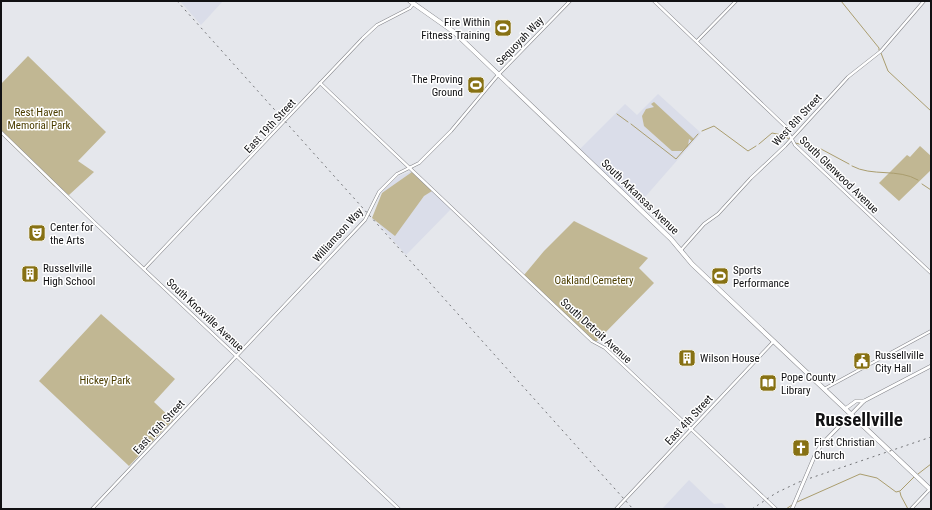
<svg xmlns="http://www.w3.org/2000/svg" width="932" height="510" viewBox="0 0 932 510" font-family="'Roboto Condensed',sans-serif">
<style>
.built{fill:#dadde9}
.green{fill:#c1b793}
.lines{fill:none;stroke-linecap:round;stroke-linejoin:round}
.stream{stroke:#aa9d6e;stroke-width:1}
.secondary-casing{stroke:#85868b;stroke-width:3.5}
.primary-casing{stroke:#85868b;stroke-width:4}
.highway-casing{stroke:#85868b;stroke-width:5}
.secondary{stroke:#fff;stroke-width:2.5}
.primary{stroke:#fff;stroke-width:3}
.highway{stroke:#fff;stroke-width:4}
.rail{stroke:#727376;stroke-width:1;stroke-dasharray:2 4;stroke-linecap:butt}
.primary-bridge-casing{stroke:#85868b;stroke-width:4;stroke-linecap:butt}
.primary-bridge{stroke:#fff;stroke-width:3}
.labels{text-anchor:middle;dominant-baseline:central;stroke-width:3;stroke-linejoin:round;paint-order:stroke}
.poi-label{font-size:11px;fill:#111113;stroke:#fff;text-anchor:start}
.street-label{font-size:11px;fill:#111113;stroke:#fff}
.park-label{font-size:11px;fill:#4c3e00;stroke:#fff}
.town-label{font-size:19px;font-weight:bold;fill:#111113;stroke:#fff}
</style>
<rect width="100%" height="100%" fill="#e5e7ec"/>
<g class="built">
<path d="M 180,1 L 223,1 L 201,25 Z"/>
<path d="M 658,94 L 701,133 L 638,205 L 580,149 L 625,104 L 637,115 Z"/>
<path d="M 412,171 L 451,209 L 406,255 L 373,217 L 384,190 L 399,176 Z"/>
<path d="M 689,480 L 714,504 L 722,503 L 727,509 L 662,509 Z"/>
</g>
<g class="green">
<path d="M 28,56 L 106,132 L 78,161 L 94,172 L 69,195 L 54,186 L 1,134 L 1,84 Z"/>
<path d="M 654,102 L 694,139 L 692,141 L 689,139 L 688,146 L 682,151 L 672,151 L 644,126 L 642,116 L 646,109 L 654,107 L 651,104 Z"/>
<path d="M 920,146 L 931,156 L 931,170 L 899,201 L 879,183 L 907,155 L 910,157 Z"/>
<path d="M 412,172 L 432,191 L 424,196 L 395,236 L 372,218 L 382,193 Z"/>
<path d="M 574,221 L 648,258 L 639,268 L 654,283 L 597,341 L 594,341 L 524,275 L 544,251 Z"/>
<path d="M 101,314 L 175,379 L 154,402 L 173,420 L 129,466 L 39,381 Z"/>
</g>
<g class="lines">
<g class="stream">
<path d="M 841,1 L 879,48 L 879,50"/>
<path d="M 881,53 L 888,71 L 931,111"/>
<path d="M 617,114 L 628,122"/>
<path d="M 631,124 L 676,159 L 698,134"/>
<path d="M 702,131 L 714,126 L 748,151 L 756,146"/>
<path d="M 795,143 L 821,149 L 849,164"/>
<path d="M 759,144 L 772,133 L 782,135 L 789,139"/>
<path d="M 852,166 C 872,177 898,168 918,180"/>
<path d="M 922,184 L 931,190"/>
<path d="M 918,474 L 931,464"/>
<path d="M 900,492 L 901,496 L 908,509"/>
<path d="M 797,502 L 860,474 L 877,478 L 896,492 L 900,491 L 915,476"/>
<path d="M 786,509 L 792,505"/>
</g>
<defs>
<g id="secondary">
<path d="M 654,1 L 785,126 L 795,145 L 931,273"/>
<path d="M 697,41 L 736,1"/>
<path d="M 320,83 L 592,341 L 605,348 L 776,509"/>
<path d="M 1,132 L 95,223 L 399,509"/>
<path d="M 681,250 L 704,224 L 718,214 L 751,178 L 785,146 L 848,77 L 881,51 L 924,1"/>
<path d="M 144,269 L 363,38 L 377,25 L 410,8 L 414,3"/>
<path d="M 824,389 L 931,331"/>
<path d="M 92,509 L 365,220 L 379,192 L 397,174 L 419,163 L 451,131 L 498,75 L 570,1"/>
<path d="M 616,509 L 774,341"/>
<path d="M 911,509 L 930,489"/>
</g>
<g id="primary">
<path d="M 845,409 L 856,401 L 864,401"/>
<path d="M 821,445 L 864,401 L 931,366"/>
</g>
<path id="highway" d="M 410,1 L 454,32 L 671,239 L 692,264 L 931,490"/>
</defs>
<use href="#secondary" class="secondary-casing"/>
<use href="#primary" class="primary-casing"/>
<use href="#highway" class="highway-casing"/>
<use href="#secondary" class="secondary"/>
<use href="#primary" class="primary"/>
<use href="#highway" class="highway"/>
<g class="rail">
<path d="M 177,1 L 633,509"/>
<path d="M 752,509 L 776,493 L 799,482 L 931,437"/>
</g>
<defs>
<path id="primary-bridge" d="M 792,509 L 815,455 L 821,445"/>
</defs>
<use href="#primary-bridge" class="primary-bridge-casing"/>
<use href="#primary-bridge" class="primary-bridge"/>
</g>
<defs>
<symbol id="stadium-square" viewBox="-11 -11 22 22"><rect x="-9" y="-9" width="18" height="18" rx="4" fill="#877113" stroke="#fff"/><path d="M0-5a6.5 5 0 1 0 0 10a6.5 5 0 1 0 0-10ZM-3.5-1.8h7v3.6h-7Z" fill="#fff"/></symbol>
<symbol id="theatre-square" viewBox="-11 -11 22 22"><rect x="-9" y="-9" width="18" height="18" rx="4" fill="#877113" stroke="#fff"/><path d="M-5-5.5Q0-4 5-5.5V0Q5 5 0 6Q-5 5-5 0ZM-3.3-2.5H-1v1.5H-3.3ZM1-2.5H3.3v1.5H1ZM-2.8 1Q0 5.5 2.8 1Z" fill="#fff"/></symbol>
<symbol id="building-square" viewBox="-11 -11 22 22"><rect x="-9" y="-9" width="18" height="18" rx="4" fill="#877113" stroke="#fff"/><path d="M-4-6H4V6H1V3H-1V6H-4ZM-2.5-4.3h1.7v1.8h-1.7ZM.8-4.3h1.7v1.8H.8ZM-2.5-1h1.7V.8h-1.7ZM.8-1h1.7V.8H.8Z" fill="#fff"/></symbol>
<symbol id="civic-square" viewBox="-11 -11 22 22"><rect x="-9" y="-9" width="18" height="18" rx="4" fill="#877113" stroke="#fff"/><path d="M-.6-6.5H3V-4.5H.6V-3L4-1V1h2V6H-6V1h2V-1L-.6-3ZM-1.2 2.5V6h2.4V2.5Z" fill="#fff"/></symbol>
<symbol id="library-square" viewBox="-11 -11 22 22"><rect x="-9" y="-9" width="18" height="18" rx="4" fill="#877113" stroke="#fff"/><path d="M-6-4Q-3-5.5-.7-3.5V5Q-3 3-6 4ZM6-4Q3-5.5 .7-3.5V5Q3 3 6 4Z" fill="#fff"/></symbol>
<symbol id="church-square" viewBox="-11 -11 22 22"><rect x="-9" y="-9" width="18" height="18" rx="4" fill="#877113" stroke="#fff"/><path d="M-1.2-6h2.4v3.5h3.3v2.4h-3.3V6h-2.4V-.1h-3.3v-2.4h3.3Z" fill="#fff"/></symbol>
</defs>
<g fill-rule="evenodd">
<use href="#stadium-square" x="493" y="18" width="20" height="20"/>
<use href="#stadium-square" x="466" y="75" width="20" height="20"/>
<use href="#theatre-square" x="27" y="223" width="20" height="20"/>
<use href="#building-square" x="20" y="264" width="20" height="20"/>
<use href="#stadium-square" x="710" y="266" width="20" height="20"/>
<use href="#building-square" x="677" y="348" width="20" height="20"/>
<use href="#civic-square" x="852" y="351" width="20" height="20"/>
<use href="#library-square" x="758" y="373" width="20" height="20"/>
<use href="#church-square" x="791" y="438" width="20" height="20"/>
</g>
<g class="labels">
<g class="poi-label">
<text x="490" y="22" text-anchor="end">Fire Within<tspan x="490" dy="13">Fitness Training</tspan></text>
<text x="463" y="79" text-anchor="end">The Proving<tspan x="463" dy="13">Ground</tspan></text>
<text x="50" y="227">Center for<tspan x="50" dy="13">the Arts</tspan></text>
<text x="43" y="268">Russellville<tspan x="43" dy="13">High School</tspan></text>
<text x="733" y="270">Sports<tspan x="733" dy="13">Performance</tspan></text>
<text x="875" y="355">Russellville<tspan x="875" dy="13">City Hall</tspan></text>
<text x="700" y="358">Wilson House</text>
<text x="781" y="377">Pope County<tspan x="781" dy="13">Library</tspan></text>
<text x="814" y="442">First Christian<tspan x="814" dy="13">Church</tspan></text>
</g>
<g class="street-label">
<text transform="translate(520 41) rotate(-46)">Sequoyah Way</text>
<text transform="translate(797 120) rotate(-47)">West 8th Street</text>
<text transform="translate(270 126) rotate(-47)">East 19th Street</text>
<text transform="translate(839 175) rotate(44)">South Glenwood Avenue</text>
<text transform="translate(640 197) rotate(44)">South Arkansas Avenue</text>
<text transform="translate(338 235) rotate(-48)">Williamson Way</text>
<text transform="translate(205 315) rotate(43)">South Knoxville Avenue</text>
<text transform="translate(596 331) rotate(42)">South Detroit Avenue</text>
<text transform="translate(689 420) rotate(-47)">East 4th Street</text>
<text transform="translate(159 427) rotate(-47)">East 16th Street</text>
</g>
<g class="park-label">
<text x="39" y="112">Rest Haven<tspan x="39" dy="13">Memorial Park</tspan></text>
<text x="594" y="280">Oakland Cemetery</text>
<text x="105" y="380">Hickey Park</text>
</g>
<g class="town-label">
<text x="859" y="419">Russellville</text>
</g>
</g>
<rect width="932" height="510" fill="none" stroke="#111113" stroke-width="4"/>
</svg>
